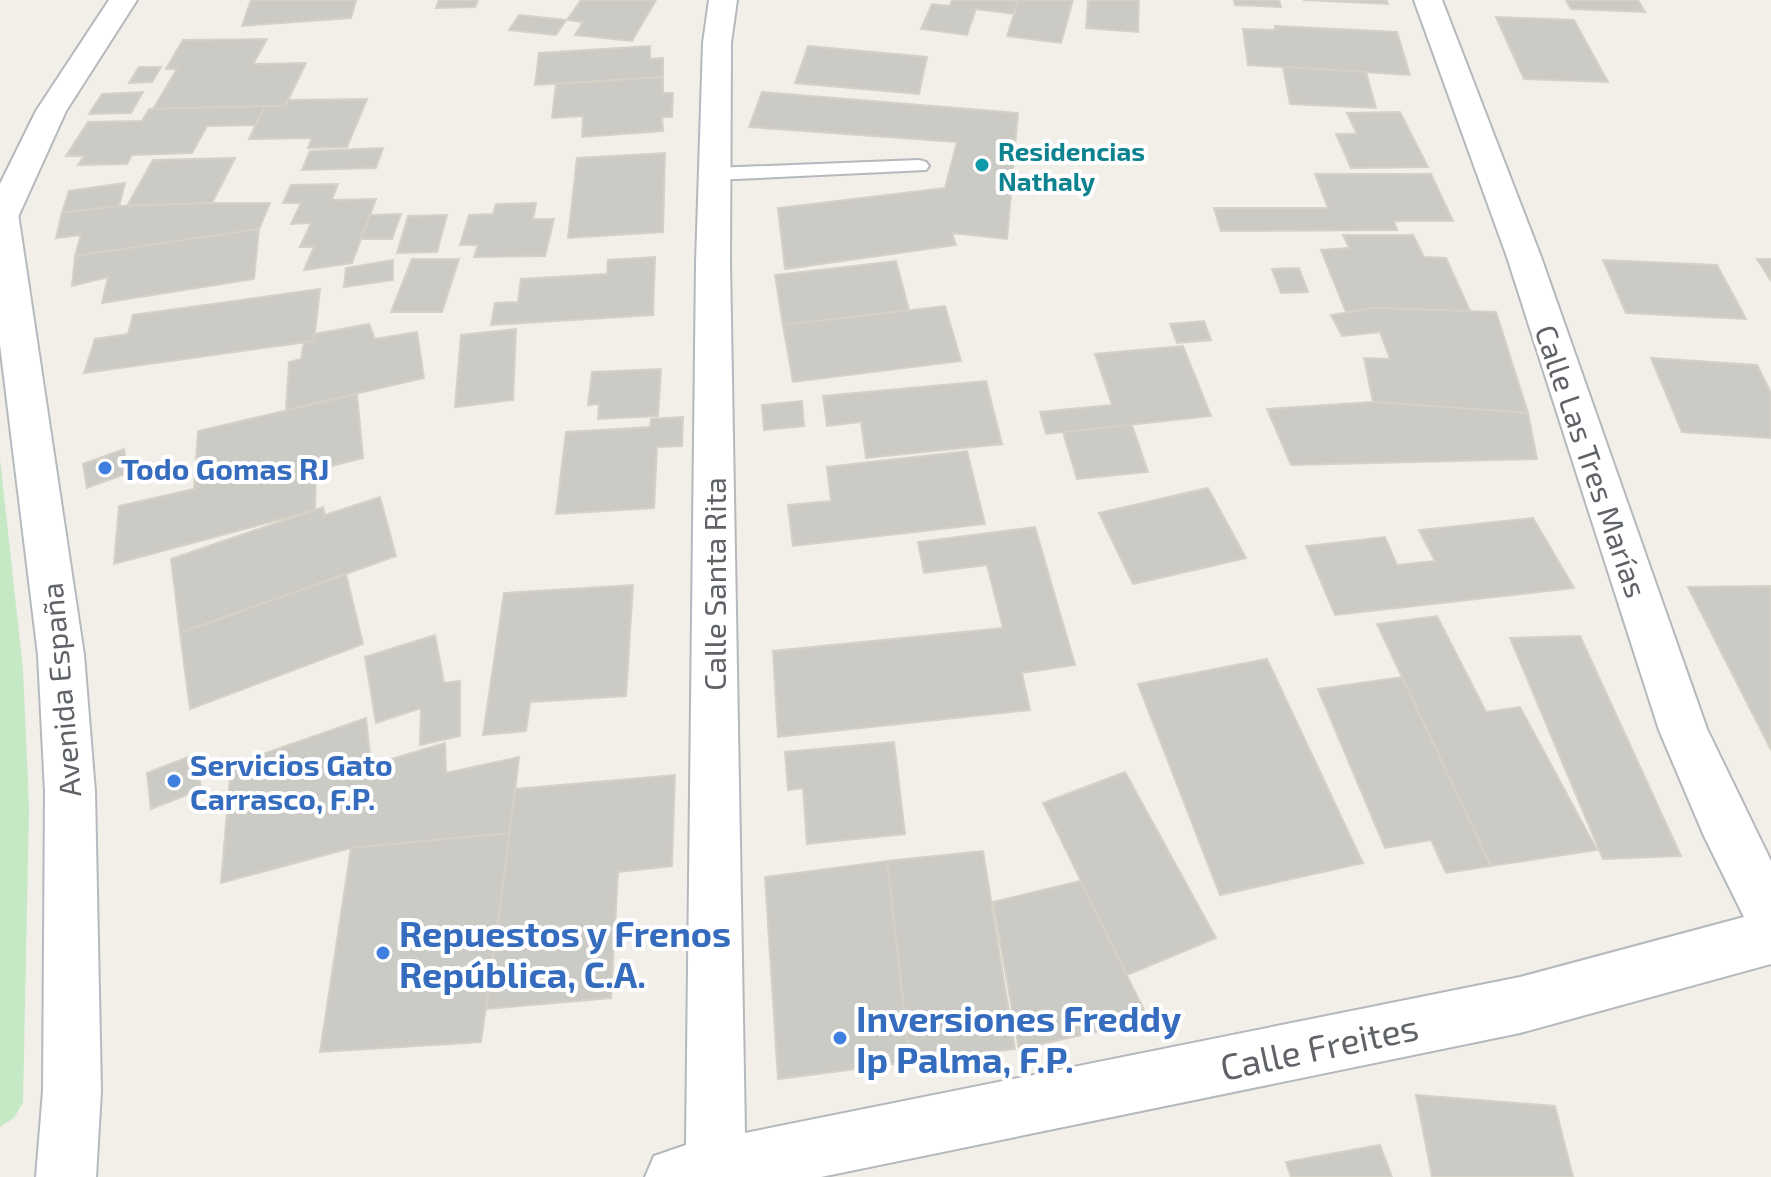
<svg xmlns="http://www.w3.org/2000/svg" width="1771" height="1177" viewBox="0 0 1771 1177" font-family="'Exo 2',sans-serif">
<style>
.green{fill:#c5e8c5}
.building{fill:#cccac5;stroke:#d6d1c6;stroke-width:2}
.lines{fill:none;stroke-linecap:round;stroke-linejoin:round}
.lane-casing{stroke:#b5b8bc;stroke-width:4}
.street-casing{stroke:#b5b8bc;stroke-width:4}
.secondary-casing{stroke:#b6babf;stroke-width:4}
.lane{fill:#fff;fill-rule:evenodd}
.street{fill:#fff;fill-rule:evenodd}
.secondary{fill:#fff;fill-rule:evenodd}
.culture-dot{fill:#0f9aa8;stroke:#fff;stroke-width:3}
.shop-dot{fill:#3f7fe0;stroke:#fff;stroke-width:3}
.labels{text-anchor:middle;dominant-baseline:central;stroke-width:8;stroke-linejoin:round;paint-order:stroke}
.far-culture-label{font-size:26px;font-weight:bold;fill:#0d838f;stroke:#fff;text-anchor:start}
.street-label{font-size:30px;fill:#5f6368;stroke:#fff}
.shop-label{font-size:30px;font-weight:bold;fill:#366cbe;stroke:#fff;text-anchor:start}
.near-shop-label{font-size:36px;font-weight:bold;fill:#366cbe;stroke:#fff;text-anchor:start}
.near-street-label{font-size:36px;fill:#5f6368;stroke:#fff}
</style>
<rect width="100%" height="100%" fill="#f1efe8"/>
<path class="green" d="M 0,459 L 23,670 L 29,807 L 23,1102 L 14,1118 L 0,1127 Z"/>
<g class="building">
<path d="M 251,0 L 356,0 L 351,18 L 242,26 Z"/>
<path d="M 439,0 L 478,0 L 475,7 L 436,8 Z"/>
<path d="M 581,0 L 656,0 L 632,41 L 575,35 L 583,22 L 567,20 Z"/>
<path d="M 952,0 L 1019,0 L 1014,14 L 976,9 L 967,35 L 921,29 L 932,4 L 950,6 Z"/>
<path d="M 1019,0 L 1073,0 L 1061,43 L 1007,36 Z"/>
<path d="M 1088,0 L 1139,0 L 1138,32 L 1086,28 Z"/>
<path d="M 1234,0 L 1279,0 L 1281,7 L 1235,5 Z"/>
<path d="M 1303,0 L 1386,0 L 1388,4 Z"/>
<path d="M 1566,0 L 1638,0 L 1645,12 L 1571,9 Z"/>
<path d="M 519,15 L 566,20 L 556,35 L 509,30 Z"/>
<path d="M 1496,17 L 1574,20 L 1608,82 L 1524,79 Z"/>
<path d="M 1275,26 L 1397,32 L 1410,75 L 1248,65 L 1243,29 L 1275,30 Z"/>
<path d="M 267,39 L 253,64 L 306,63 L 285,106 L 153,109 L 177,69 L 166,69 L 183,40 Z"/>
<path d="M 650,46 L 650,59 L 663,58 L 663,77 L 535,85 L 539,53 Z"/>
<path d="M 808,46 L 927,57 L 919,94 L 795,83 Z"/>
<path d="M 139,67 L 161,67 L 152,82 L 129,83 Z"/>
<path d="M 1283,67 L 1366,72 L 1376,108 L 1290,104 Z"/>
<path d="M 663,77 L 663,93 L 673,93 L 672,117 L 662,117 L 663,131 L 582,137 L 583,116 L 552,118 L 556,84 Z"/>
<path d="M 143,92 L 131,113 L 89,114 L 102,94 Z"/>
<path d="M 762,92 L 1018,113 L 1007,239 L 952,233 L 956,245 L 785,269 L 778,208 L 945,188 L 957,142 L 749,127 Z"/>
<path d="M 367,99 L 347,147 L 308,148 L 312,138 L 249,139 L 265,106 L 285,106 L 288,100 Z"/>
<path d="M 265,106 L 256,125 L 207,126 L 192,153 L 132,155 L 127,164 L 78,165 L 84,156 L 66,156 L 88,122 L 142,121 L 149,109 Z"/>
<path d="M 1400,112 L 1428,167 L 1351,168 L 1336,134 L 1357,134 L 1347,113 Z"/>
<path d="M 383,148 L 376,168 L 302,170 L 310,151 Z"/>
<path d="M 665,153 L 663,232 L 568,238 L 577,158 Z"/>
<path d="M 235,158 L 212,203 L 127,206 L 153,160 Z"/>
<path d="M 1315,174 L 1431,174 L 1453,221 L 1394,221 L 1397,230 L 1221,231 L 1214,208 L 1328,208 Z"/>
<path d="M 125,183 L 119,206 L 62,213 L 69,191 Z"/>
<path d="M 338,184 L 332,200 L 376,199 L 352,263 L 304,270 L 314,247 L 300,247 L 311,223 L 291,224 L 301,203 L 283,203 L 291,185 Z"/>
<path d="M 212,203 L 270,203 L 259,229 L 75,256 L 81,235 L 56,238 L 62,213 L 119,206 Z"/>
<path d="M 536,203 L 533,219 L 554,219 L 545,256 L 474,257 L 478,245 L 460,245 L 469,215 L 493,214 L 496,204 Z"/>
<path d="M 401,214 L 392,239 L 361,239 L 370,215 Z"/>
<path d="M 447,215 L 437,252 L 397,253 L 408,216 Z"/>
<path d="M 259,229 L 254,279 L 102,303 L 108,277 L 72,286 L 75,256 Z"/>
<path d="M 1343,235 L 1413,235 L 1424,257 L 1446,258 L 1470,311 L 1374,308 L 1346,312 L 1321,250 L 1349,248 Z"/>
<path d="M 655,257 L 653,315 L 491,325 L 495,303 L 518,302 L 521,279 L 607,274 L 608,260 Z"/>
<path d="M 412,259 L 459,259 L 442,312 L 391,312 Z"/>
<path d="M 1757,259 L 1771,259 L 1771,281 Z"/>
<path d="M 393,260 L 393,280 L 344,287 L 346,268 Z"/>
<path d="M 1603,260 L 1717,265 L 1746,319 L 1626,313 Z"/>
<path d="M 896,261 L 909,310 L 783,325 L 775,275 Z"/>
<path d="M 1299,268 L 1308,292 L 1281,293 L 1272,269 Z"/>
<path d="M 320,289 L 314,341 L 84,373 L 95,339 L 128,334 L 133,315 Z"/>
<path d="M 945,306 L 961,361 L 793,382 L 783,325 Z"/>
<path d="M 1374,308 L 1496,312 L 1528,413 L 1373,402 L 1364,358 L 1390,359 L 1380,332 L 1342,336 L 1331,315 Z"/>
<path d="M 1204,321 L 1211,340 L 1177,343 L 1170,324 Z"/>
<path d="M 369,324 L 375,339 L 417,332 L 424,378 L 286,410 L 289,362 L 301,359 L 304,342 L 314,341 L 314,334 Z"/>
<path d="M 516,329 L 513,400 L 455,407 L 461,335 Z"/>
<path d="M 1183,346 L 1211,416 L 1046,434 L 1040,412 L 1112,405 L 1095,354 Z"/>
<path d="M 1651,358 L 1757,365 L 1771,393 L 1771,438 L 1682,432 Z"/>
<path d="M 661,369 L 658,416 L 598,419 L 599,404 L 588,405 L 592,372 Z"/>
<path d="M 986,381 L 1002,444 L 866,458 L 861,422 L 827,426 L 823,396 Z"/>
<path d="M 357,394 L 363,458 L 316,470 L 315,510 L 114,564 L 119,506 L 194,489 L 198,431 Z"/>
<path d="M 802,401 L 804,426 L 764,430 L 762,405 Z"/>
<path d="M 1373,402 L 1528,413 L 1537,459 L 1291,465 L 1267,409 Z"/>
<path d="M 683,417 L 682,446 L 657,447 L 654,508 L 556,514 L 566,432 L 650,427 L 651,419 Z"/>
<path d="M 1132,425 L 1148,472 L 1077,479 L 1063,432 Z"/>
<path d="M 124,449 L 128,473 L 87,488 L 83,464 Z"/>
<path d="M 967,451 L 985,524 L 793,546 L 788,505 L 831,501 L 827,467 Z"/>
<path d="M 1208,488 L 1246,558 L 1133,584 L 1099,513 Z"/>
<path d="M 380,497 L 396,556 L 180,633 L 171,559 L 323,507 L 325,515 Z"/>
<path d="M 1533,518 L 1574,588 L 1335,615 L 1306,546 L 1385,537 L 1397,565 L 1435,561 L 1419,530 Z"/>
<path d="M 1035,527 L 1075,665 L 1022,673 L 1030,710 L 778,737 L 773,651 L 1003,628 L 987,565 L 924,573 L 918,542 Z"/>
<path d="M 346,574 L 363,644 L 190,709 L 180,633 Z"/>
<path d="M 633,585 L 626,696 L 530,702 L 526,731 L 483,735 L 504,593 Z"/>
<path d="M 1771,586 L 1771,750 L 1688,587 Z"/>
<path d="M 1437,616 L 1486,712 L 1520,707 L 1597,850 L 1491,866 L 1377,624 Z"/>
<path d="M 435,635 L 444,683 L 460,681 L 460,736 L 420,745 L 421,708 L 376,723 L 365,657 Z"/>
<path d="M 1580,636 L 1681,856 L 1603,859 L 1510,638 Z"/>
<path d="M 1267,659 L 1363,863 L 1220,895 L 1138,684 Z"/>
<path d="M 1402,677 L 1491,866 L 1446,873 L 1431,840 L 1385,848 L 1318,689 Z"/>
<path d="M 366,718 L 371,765 L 445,743 L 446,773 L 519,757 L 510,833 L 351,848 L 221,883 L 231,765 Z"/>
<path d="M 894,742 L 905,834 L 807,844 L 803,788 L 788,790 L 785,752 Z"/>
<path d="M 196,754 L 201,789 L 151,809 L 147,773 Z"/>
<path d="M 1125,772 L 1216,938 L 1127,975 L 1043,803 Z"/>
<path d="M 675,775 L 672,866 L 618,872 L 611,998 L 486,1009 L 515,789 Z"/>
<path d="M 510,833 L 481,1042 L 320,1052 L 351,848 Z"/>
<path d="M 983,851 L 1015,1049 L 910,1062 L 887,861 Z"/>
<path d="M 887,861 L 910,1062 L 778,1079 L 765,877 Z"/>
<path d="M 1080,881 L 1149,1020 L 1019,1049 L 993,902 Z"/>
<path d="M 1416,1095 L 1555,1106 L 1573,1177 L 1432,1177 Z"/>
<path d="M 1380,1145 L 1392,1177 L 1291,1177 L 1286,1162 Z"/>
</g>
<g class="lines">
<defs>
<path id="lane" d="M 919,160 L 926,162 L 929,166 L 926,170 L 714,180 L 704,174 L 714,168 Z"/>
<g id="street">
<path d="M 109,0 L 137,0 L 66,111 L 18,217 L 13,225 L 0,228 L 0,184 L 36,111 Z"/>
<path d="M 709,0 L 737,0 L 731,43 L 730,263 L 745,1133 L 1520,977 L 1744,917 L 1704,836 L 1659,730 L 1507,257 L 1414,0 L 1442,0 L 1541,257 L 1707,729 L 1771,861 L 1771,964 L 1520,1033 L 821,1177 L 645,1177 L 654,1156 L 686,1145 L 696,263 L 703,43 Z"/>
</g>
<path id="secondary" d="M 0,196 L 12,199 L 17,207 L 84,655 L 95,792 L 101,1091 L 96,1177 L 36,1177 L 43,1091 L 45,792 L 38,655 L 0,344 Z"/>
</defs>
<use href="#lane" class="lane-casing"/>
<use href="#street" class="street-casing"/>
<use href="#secondary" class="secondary-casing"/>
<use href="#lane" class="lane"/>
<use href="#street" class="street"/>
<use href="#secondary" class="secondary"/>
</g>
<circle class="culture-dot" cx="982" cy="165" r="8"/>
<g class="shop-dot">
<circle cx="105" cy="468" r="8"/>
<circle cx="174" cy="781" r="8"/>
<circle cx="383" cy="953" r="8"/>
<circle cx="840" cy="1038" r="8"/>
</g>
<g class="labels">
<g class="far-culture-label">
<text x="998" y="150">Residencias<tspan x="998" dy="30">Nathaly</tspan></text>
</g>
<g class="street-label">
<text transform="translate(1592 461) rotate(71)">Calle Las Tres Marías</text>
<text transform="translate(714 584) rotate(-90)">Calle Santa Rita</text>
<text transform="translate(60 690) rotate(-95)">Avenida España</text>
</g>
<g class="shop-label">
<text x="121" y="468">Todo Gomas RJ</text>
<text x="190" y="764">Servicios Gato<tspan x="190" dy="34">Carrasco, F.P.</tspan></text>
</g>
<g class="near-shop-label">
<text x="399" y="932">Repuestos y Frenos<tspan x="399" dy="41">República, C.A.</tspan></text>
<text x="856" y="1017">Inversiones Freddy<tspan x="856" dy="41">Ip Palma, F.P.</tspan></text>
</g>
<g class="near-street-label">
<text transform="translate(1319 1046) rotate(-12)">Calle Freites</text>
</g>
</g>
</svg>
